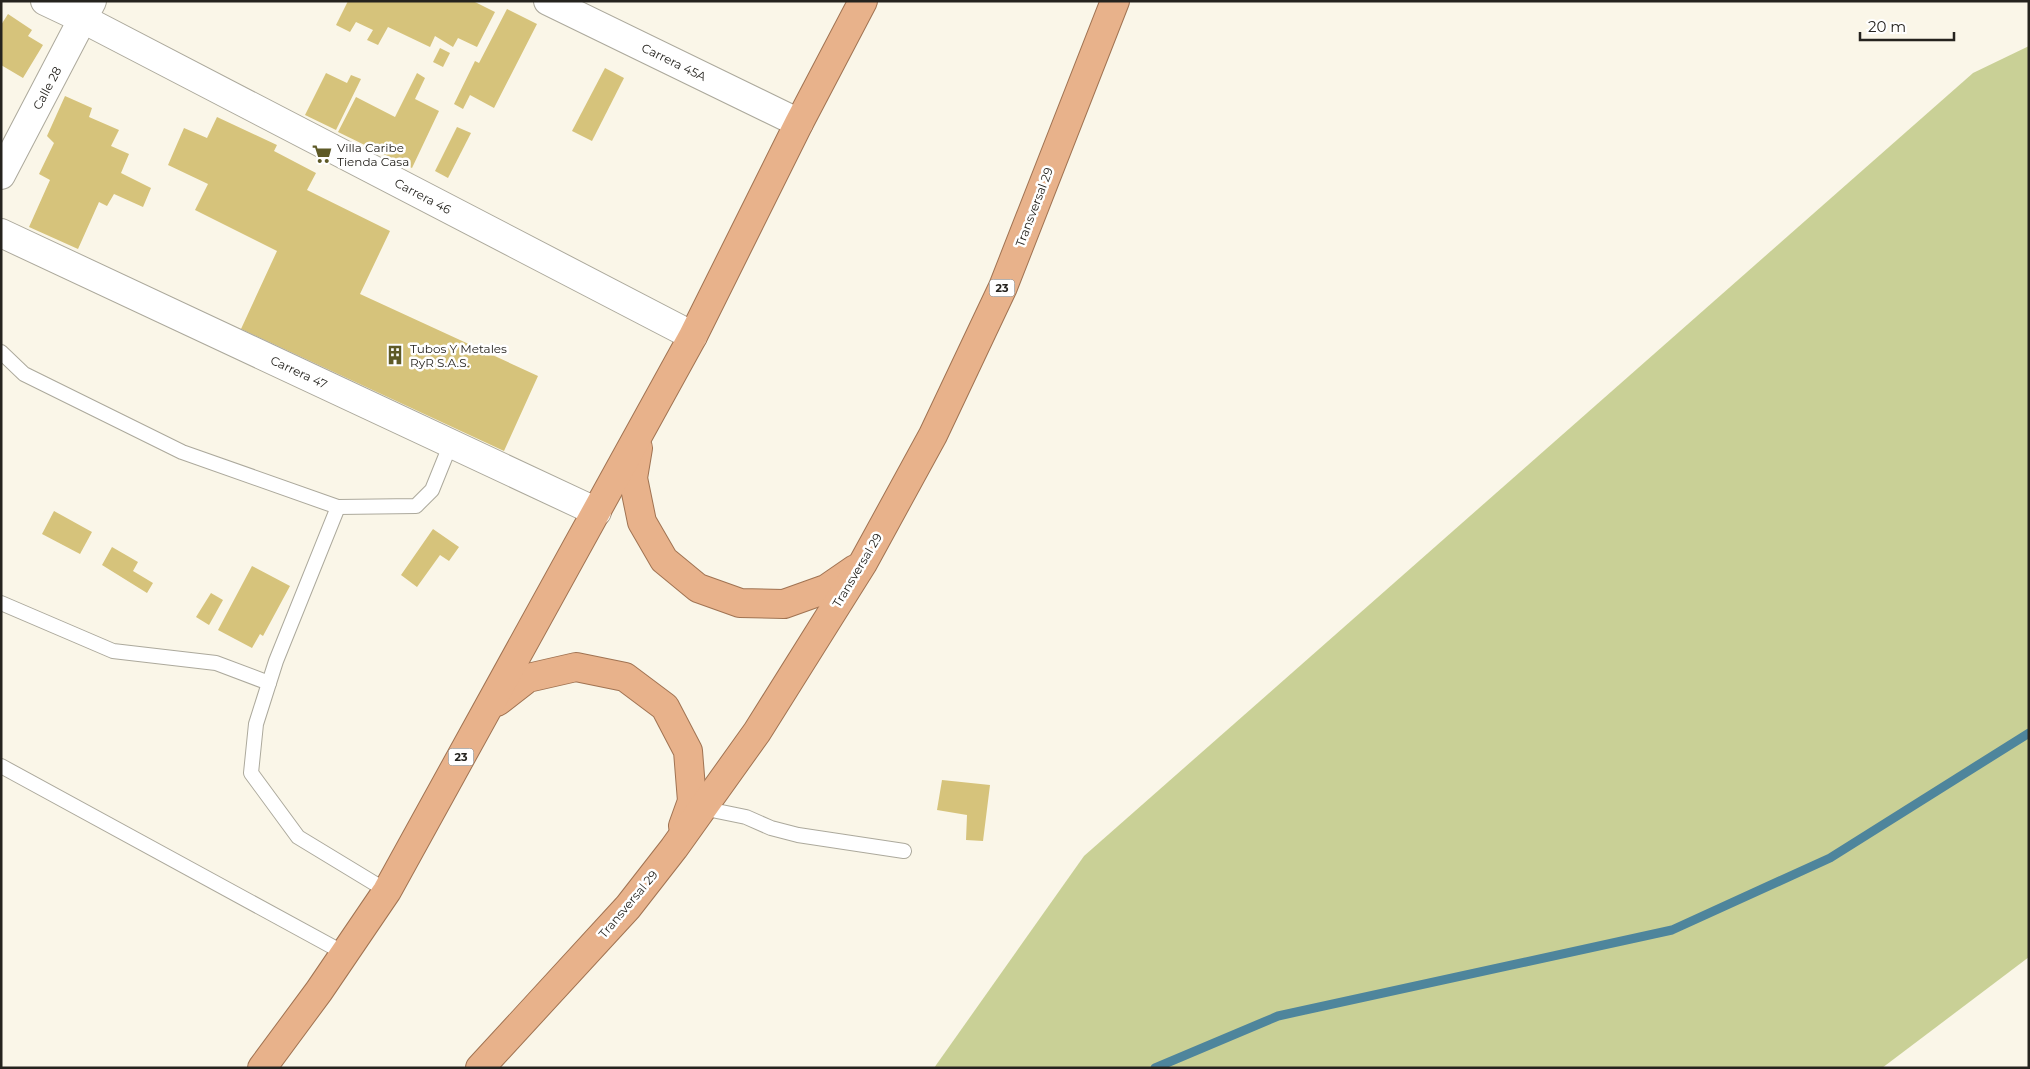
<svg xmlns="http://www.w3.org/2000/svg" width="2030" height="1069" viewBox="0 0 2030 1069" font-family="Montserrat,sans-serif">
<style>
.green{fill:#c9d096}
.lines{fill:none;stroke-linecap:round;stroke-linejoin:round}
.stream{stroke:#4e859c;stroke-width:9}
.building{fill:#d6c37b}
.service-casing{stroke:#aca99c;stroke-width:16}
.minor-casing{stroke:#aca99c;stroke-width:30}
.trunk-casing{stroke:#a07352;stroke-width:30}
.service{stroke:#fff;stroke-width:14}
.minor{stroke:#fff;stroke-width:28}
.trunk{stroke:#e8b28b;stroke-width:28}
.labels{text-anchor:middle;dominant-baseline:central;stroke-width:5;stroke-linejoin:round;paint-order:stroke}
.shield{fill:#fff;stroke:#666562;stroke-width:1}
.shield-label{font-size:11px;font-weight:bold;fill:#25231e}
.street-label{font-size:12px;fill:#25231e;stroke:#fff}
.poi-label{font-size:12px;fill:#25231e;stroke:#fff;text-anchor:start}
</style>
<rect width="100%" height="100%" fill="#faf6e8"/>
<path class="green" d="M 2029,46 L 2029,957 L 1882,1068 L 934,1068 L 1084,856 L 1973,73 Z"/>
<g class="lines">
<path class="stream" d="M 1155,1068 L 1278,1016 L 1672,930 L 1830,858 L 2029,733"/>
</g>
<g class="building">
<path d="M 348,1 L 473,1 L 495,12 L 477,47 L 458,38 L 453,47 L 435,36 L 430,47 L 388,27 L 378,45 L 367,40 L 373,30 L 356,22 L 350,32 L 336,25 Z"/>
<path d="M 507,9 L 537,24 L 494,108 L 470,95 L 463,109 L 454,104 L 475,61 L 479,63 Z"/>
<path d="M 8,14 L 32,30 L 28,36 L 43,45 L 23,78 L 1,65 L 1,25 Z"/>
<path d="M 440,48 L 450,53 L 443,67 L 433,62 Z"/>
<path d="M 605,68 L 624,78 L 592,141 L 572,131 Z"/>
<path d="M 326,73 L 347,83 L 351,75 L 361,79 L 336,130 L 305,115 Z"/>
<path d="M 417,73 L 425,78 L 415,99 L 439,111 L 412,168 L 338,132 L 356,97 L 395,117 Z"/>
<path d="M 65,96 L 92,108 L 89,117 L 119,130 L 111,146 L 129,154 L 121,173 L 151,188 L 143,207 L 114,194 L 107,206 L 99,202 L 78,249 L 29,227 L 50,180 L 39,174 L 54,143 L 47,136 Z"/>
<path d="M 217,117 L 277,145 L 274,151 L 316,173 L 307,190 L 390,231 L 360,294 L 538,376 L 504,451 L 241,329 L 277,251 L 195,210 L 208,184 L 168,165 L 184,128 L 207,138 Z"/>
<path d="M 457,127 L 471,133 L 448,178 L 435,171 Z"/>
<path d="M 54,511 L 92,532 L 80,554 L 42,534 Z"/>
<path d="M 433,529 L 459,547 L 449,561 L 440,555 L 417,587 L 401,575 Z"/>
<path d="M 112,547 L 138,562 L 133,571 L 153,583 L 147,593 L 102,565 Z"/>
<path d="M 252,566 L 290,586 L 263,636 L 260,634 L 252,648 L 218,630 Z"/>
<path d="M 211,593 L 223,600 L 209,625 L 196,617 Z"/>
<path d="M 942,780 L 990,785 L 983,841 L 966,840 L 967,815 L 937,810 Z"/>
</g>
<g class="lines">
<defs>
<g id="service">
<path d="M 1,352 L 24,374 L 182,452 L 338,507 L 416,506 L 432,490 L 451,443"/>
<path d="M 338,507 L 276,661 L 256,724 L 251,773 L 298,837 L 387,891"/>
<path d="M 1,603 L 113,651 L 216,663 L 269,683"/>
<path d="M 1,766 L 344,953"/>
<path d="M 702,808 L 746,817 L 771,828 L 798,835 L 904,851"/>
</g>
<g id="minor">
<path d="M 45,1 L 83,19 L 693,336"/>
<path d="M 548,1 L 799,123"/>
<path d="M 1,175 L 92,1"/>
<path d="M 1,233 L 597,512"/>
</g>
<g id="trunk">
<path d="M 638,448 L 633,478 L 642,522 L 664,560 L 698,588 L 740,603 L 784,604 L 826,589 L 855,569"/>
<path d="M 497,702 L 528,678 L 576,667 L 625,677 L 665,707 L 688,751 L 692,801 L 683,826"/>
<path d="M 262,1068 L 319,991 L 387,891 L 693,336 L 799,123 L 863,1"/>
<path d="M 480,1068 L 628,907 L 674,848 L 757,732 L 863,563 L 933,435 L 1003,287 L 1115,1"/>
</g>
</defs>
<use href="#service" class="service-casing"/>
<use href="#minor" class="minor-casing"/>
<use href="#trunk" class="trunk-casing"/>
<use href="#service" class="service"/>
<use href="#minor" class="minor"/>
<use href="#trunk" class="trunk"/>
</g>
<defs>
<symbol id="supermarket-bare" viewBox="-9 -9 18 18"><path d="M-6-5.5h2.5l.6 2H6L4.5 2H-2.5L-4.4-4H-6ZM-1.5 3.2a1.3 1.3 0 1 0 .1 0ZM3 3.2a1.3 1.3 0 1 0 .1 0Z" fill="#5e5a27" stroke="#fff" stroke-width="2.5" paint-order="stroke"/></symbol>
<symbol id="building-bare" viewBox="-9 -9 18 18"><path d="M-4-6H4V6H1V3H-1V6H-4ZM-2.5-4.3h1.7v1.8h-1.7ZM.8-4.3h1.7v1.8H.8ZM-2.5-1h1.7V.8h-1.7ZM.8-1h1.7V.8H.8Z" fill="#5e5a27" stroke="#fff" stroke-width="2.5" paint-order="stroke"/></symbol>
</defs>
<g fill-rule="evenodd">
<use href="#supermarket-bare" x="308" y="140" width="28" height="28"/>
<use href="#building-bare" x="381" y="341" width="28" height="28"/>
</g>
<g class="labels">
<g class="shield">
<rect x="989.5" y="279.5" width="25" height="17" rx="4"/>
<rect x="448.5" y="748.5" width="25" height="17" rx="4"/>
</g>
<g class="shield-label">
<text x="1002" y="288">23</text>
<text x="461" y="757">23</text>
</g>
<g class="street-label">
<text transform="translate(674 62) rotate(26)">Carrera 45A</text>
<text transform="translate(47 88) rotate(-62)">Calle 28</text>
<text transform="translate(423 196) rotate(28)">Carrera 46</text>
<text transform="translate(1034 207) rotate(-69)">Transversal 29</text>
<text transform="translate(299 372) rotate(25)">Carrera 47</text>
<text transform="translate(857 570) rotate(-59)">Transversal 29</text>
<text transform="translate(628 904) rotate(-50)">Transversal 29</text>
</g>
<g class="poi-label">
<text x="337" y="147">Villa Caribe<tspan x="337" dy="14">Tienda Casa</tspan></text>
<text x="410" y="348">Tubos Y Metales<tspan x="410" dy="14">RyR S.A.S.</tspan></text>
</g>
</g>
<rect width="2030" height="1069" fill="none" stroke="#25231e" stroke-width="5"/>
<path d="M1860 32v8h94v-8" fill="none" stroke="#25231e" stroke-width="2.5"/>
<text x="1868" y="32" font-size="15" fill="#25231e" stroke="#ffffff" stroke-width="4" paint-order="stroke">20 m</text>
</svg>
